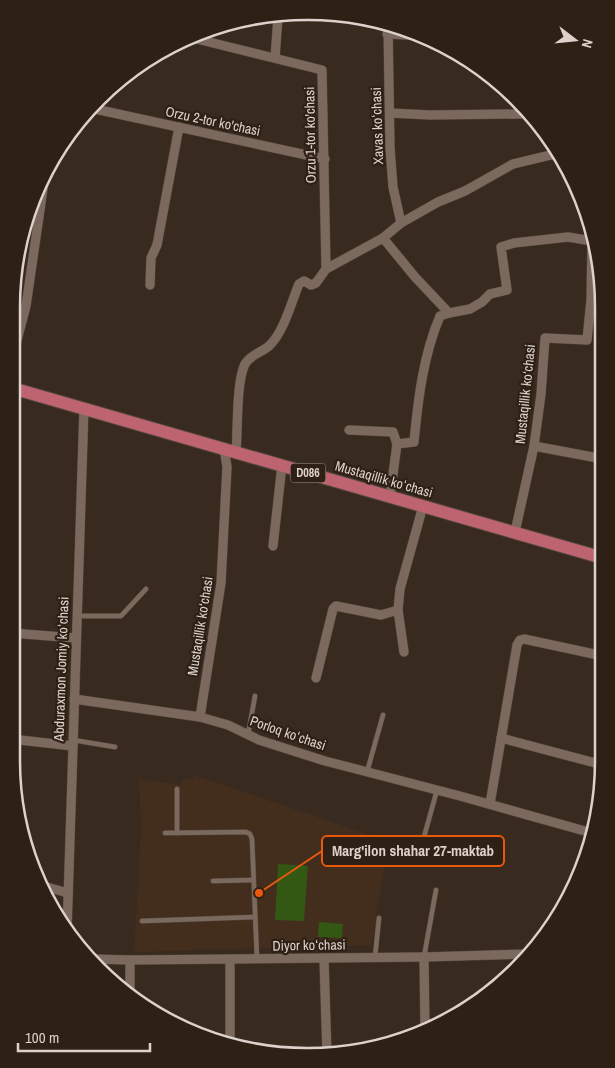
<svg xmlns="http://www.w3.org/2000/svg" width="615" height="1068" viewBox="0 0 615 1068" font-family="'Archivo Narrow',sans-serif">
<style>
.built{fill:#432e1e}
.green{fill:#335813}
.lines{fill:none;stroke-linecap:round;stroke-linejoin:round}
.lane-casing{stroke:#55483f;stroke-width:5.5}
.street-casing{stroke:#55483f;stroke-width:10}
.primary-casing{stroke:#55483f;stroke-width:14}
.lane{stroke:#7b695d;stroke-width:4.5}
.street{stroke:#7b695d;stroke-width:9}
.primary{stroke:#be6470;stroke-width:12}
.labels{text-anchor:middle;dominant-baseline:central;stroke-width:4.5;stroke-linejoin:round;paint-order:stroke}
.shield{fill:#2f2015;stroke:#a89d94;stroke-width:1}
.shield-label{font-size:12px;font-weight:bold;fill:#dcd2cb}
.street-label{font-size:14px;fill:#dcd2cb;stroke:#2f2015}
.rim{fill:none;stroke:#dcd2cb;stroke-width:2.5}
.leader{fill:none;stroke:#e8590c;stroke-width:2}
.callout-dot{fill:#e8590c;stroke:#2f2015;stroke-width:2}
.callout{fill:#2f2015;stroke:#e8590c;stroke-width:2}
.callout-label{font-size:15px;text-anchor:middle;font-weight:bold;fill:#dcd2cb}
</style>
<rect width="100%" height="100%" fill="#392a1f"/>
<path class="built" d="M 194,775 L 388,841 L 372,945 L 134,952 L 141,826 L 139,779 L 180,785 L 184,778 L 192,780 Z"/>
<g class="green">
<path d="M 278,864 L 308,866 L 304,921 L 275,920 Z"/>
<path d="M 319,922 L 343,924 L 342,938 L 318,937 Z"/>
</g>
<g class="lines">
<defs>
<g id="lane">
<path d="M 77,616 L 121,616 L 146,589"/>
<path d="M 248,735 L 255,696"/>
<path d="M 73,740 L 115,747"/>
<path d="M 367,772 L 383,715"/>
<path d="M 177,789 L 177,833"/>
<path d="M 165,833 L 246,832 L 250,834 L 252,839 L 257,959"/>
<path d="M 424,837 L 437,790"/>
<path d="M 213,881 L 253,880"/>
<path d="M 142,921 L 255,917"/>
<path d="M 375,957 L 379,918"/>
<path d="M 424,957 L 436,890"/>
</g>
<g id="street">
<path d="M 388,26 L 390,148 L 393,187 L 401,223"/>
<path d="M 387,34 L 408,35"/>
<path d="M 197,39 L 322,70 L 326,269"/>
<path d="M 275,58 L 278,17"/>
<path d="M 95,109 L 325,159"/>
<path d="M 390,113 L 430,115 L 521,114"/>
<path d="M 383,238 L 415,277 L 449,313 L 470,309 L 482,302 L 490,294 L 507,290 L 501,247 L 514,243 L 568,237 L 592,241"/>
<path d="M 150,285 L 151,258 L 157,245 L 179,127"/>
<path d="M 12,359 L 26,306 L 45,175"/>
<path d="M 349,430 L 393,432 L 397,444"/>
<path d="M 534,446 L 603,459"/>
<path d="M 236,452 C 238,430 236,382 245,364 C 251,354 261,353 269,346 C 284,332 291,303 299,284 L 304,281 L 311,285 L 316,283 L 326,269 L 383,238 L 401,223 L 438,202 L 465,191 L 513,164 L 559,153"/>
<path d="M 390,497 L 397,444 L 414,442 C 418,400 423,356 440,316 L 449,313"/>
<path d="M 12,502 L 13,560"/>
<path d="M 515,532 L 534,446 L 541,394 L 545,338 L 587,340 L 591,300 L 592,241 L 594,241"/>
<path d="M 273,546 L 282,465"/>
<path d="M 398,610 L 404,652"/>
<path d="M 11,633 L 76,638"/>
<path d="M 316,678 L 333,609 L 336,606 L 381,615 L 398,610 L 400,589 L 423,506"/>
<path d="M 74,699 L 200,717 L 228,725 L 259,740 L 325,761 L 460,796 L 592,833"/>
<path d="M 200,717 L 221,583 L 227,467 L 224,448"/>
<path d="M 501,738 L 603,765"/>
<path d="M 11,739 L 73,746"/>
<path d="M 490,804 L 517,645 L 520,640 L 524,639 L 603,656"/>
<path d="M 43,886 L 68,893"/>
<path d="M 67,931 L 84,408"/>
<path d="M 424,957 L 425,1029"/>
<path d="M 92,959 L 130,960 L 424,957 L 527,954"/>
<path d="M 324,959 L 327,1056"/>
<path d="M 230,960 L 230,1047"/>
<path d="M 130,994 L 130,960"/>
</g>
<path id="primary" d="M 12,388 L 603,558"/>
</defs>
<use href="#lane" class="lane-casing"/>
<use href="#street" class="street-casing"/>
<use href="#primary" class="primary-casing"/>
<use href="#lane" class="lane"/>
<use href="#street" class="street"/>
<use href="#primary" class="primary"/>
</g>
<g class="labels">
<rect class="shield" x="290.5" y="463.5" width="35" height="19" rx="4"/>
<g class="shield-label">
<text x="308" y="473">D086</text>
</g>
<g class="street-label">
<text transform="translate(213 121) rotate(12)">Orzu 2-tor ko'chasi</text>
<text transform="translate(377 126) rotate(-92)">Xavas koʻchasi</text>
<text transform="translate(310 135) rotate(-91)">Orzu 1-tor ko'chasi</text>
<text transform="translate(525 394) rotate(-84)">Mustaqillik ko‘chasi</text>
<text transform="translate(384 479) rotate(16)">Mustaqillik koʻchasi</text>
<text transform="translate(200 626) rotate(-81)">Mustaqillik ko‘chasi</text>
<text transform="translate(61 669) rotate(-88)">Abduraxmon Jomiy koʻchasi</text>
<text transform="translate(288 733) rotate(19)">Porloq koʻchasi</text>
<text transform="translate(309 945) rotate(-1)">Diyor koʻchasi</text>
</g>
</g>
<path d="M0 0H615V1068H0ZM307 20H308A287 287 0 0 1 595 307V761A287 287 0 0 1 308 1048H307A287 287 0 0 1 20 761V307A287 287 0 0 1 307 20Z" fill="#2f2015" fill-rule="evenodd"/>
<path class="rim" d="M307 20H308A287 287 0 0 1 595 307V761A287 287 0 0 1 308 1048H307A287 287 0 0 1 20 761V307A287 287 0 0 1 307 20Z"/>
<path class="leader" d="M259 893L322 851"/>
<circle class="callout-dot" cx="259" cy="893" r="5"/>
<rect class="callout" x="322" y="836" width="182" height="30" rx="5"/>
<g class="callout-label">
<text x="413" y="856">Marg'ilon shahar 27-maktab</text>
</g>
<g transform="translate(575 40) rotate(106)" stroke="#2f2015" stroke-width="4" paint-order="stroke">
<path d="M0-4L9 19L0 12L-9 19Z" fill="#dcd2cb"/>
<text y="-8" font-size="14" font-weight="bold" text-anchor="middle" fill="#dcd2cb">N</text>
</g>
<path d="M18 1043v8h132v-8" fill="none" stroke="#dcd2cb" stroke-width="2.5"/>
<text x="25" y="1043" font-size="15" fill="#dcd2cb" stroke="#2f2015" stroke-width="4" paint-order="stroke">100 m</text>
</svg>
